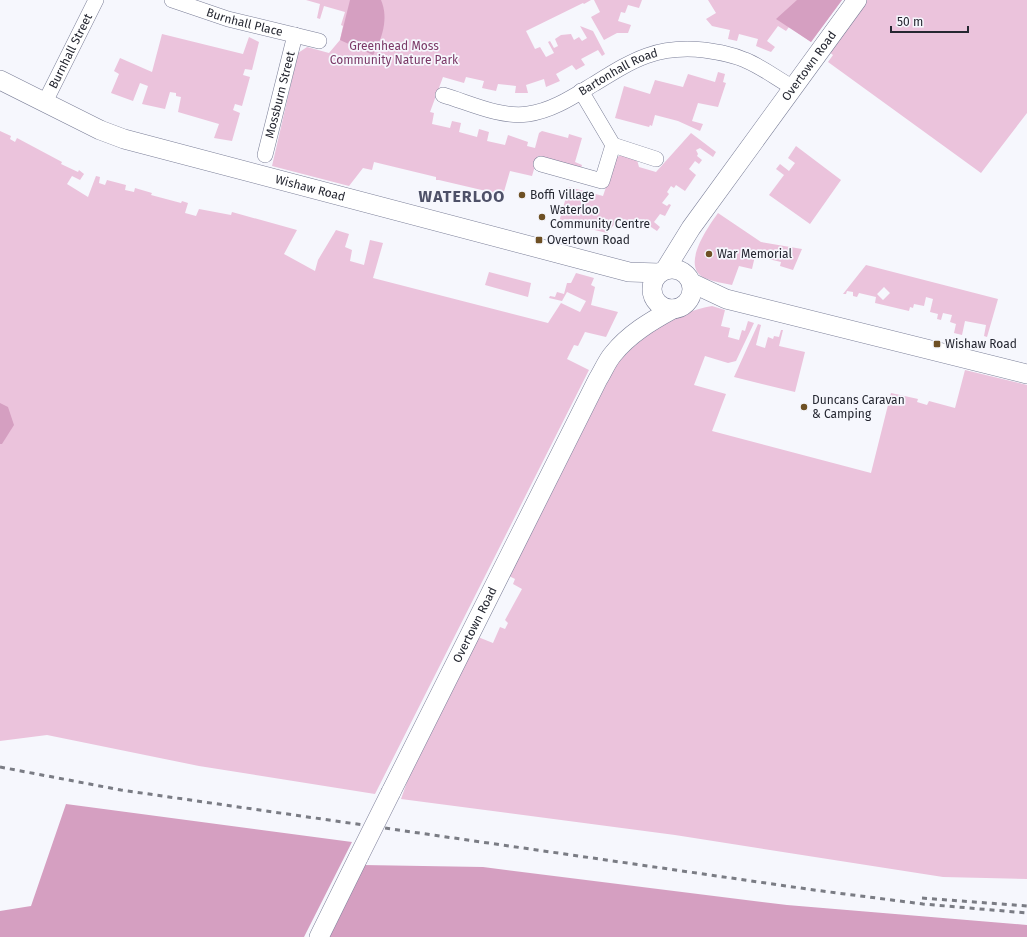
<svg xmlns="http://www.w3.org/2000/svg" width="1027" height="937" viewBox="0 0 1027 937" font-family="'Fira Sans',sans-serif">
<style>
.green{fill:#ebc3dc;fill-rule:evenodd}
.forest{fill:#d59fc1}
.lines{fill:none;stroke-linecap:round;stroke-linejoin:round}
.minor-casing{stroke:#7a7e97;stroke-width:16}
.major-casing{stroke:#7a7e97;stroke-width:20}
.minor{stroke:#fff;stroke-width:15}
.major{stroke:#fff;stroke-width:19}
.rail{stroke:#7a7c84;stroke-width:3;stroke-dasharray:5 5;stroke-linecap:butt}
.major-bridge-casing{stroke:#7a7e97;stroke-width:20;stroke-linecap:butt}
.major-bridge{stroke:#fff;stroke-width:19}
.poi-dot{fill:#6e5024;stroke:#f6f7fd;stroke-width:1.5}
.labels{text-anchor:middle;dominant-baseline:central;stroke-width:3.5;stroke-linejoin:round;paint-order:stroke}
.street-label{font-size:12px;fill:#252731;stroke:#f6f7fd}
.park-label{font-size:12px;fill:#7b3967;stroke:#f6f7fd}
.poi-label{font-size:12px;fill:#252731;stroke:#f6f7fd;text-anchor:start}
.district-label{font-size:16px;font-weight:bold;letter-spacing:1px;fill:#4e5168;stroke:#f6f7fd}
</style>
<rect width="100%" height="100%" fill="#f6f7fd"/>
<g class="green">
<path d="M 306,0 L 591,0 L 584,4 L 583,3 L 526,31 L 535,49 L 540,47 L 546,57 L 554,53 L 548,42 L 550,41 L 554,48 L 558,46 L 555,39 L 561,35 L 571,34 L 574,40 L 579,37 L 582,41 L 587,38 L 580,26 L 593,31 L 605,54 L 602,56 L 598,50 L 581,59 L 585,65 L 576,70 L 572,65 L 556,74 L 560,81 L 546,87 L 544,79 L 526,85 L 528,93 L 515,93 L 516,86 L 498,84 L 496,91 L 482,88 L 484,81 L 466,77 L 464,83 L 443,77 L 430,112 L 434,113 L 432,124 L 450,128 L 452,121 L 461,123 L 459,132 L 477,137 L 479,129 L 489,132 L 487,141 L 505,145 L 508,135 L 528,142 L 527,146 L 535,148 L 539,133 L 542,131 L 568,138 L 569,134 L 582,138 L 575,162 L 582,165 L 581,169 L 538,156 L 532,176 L 510,171 L 503,195 L 439,180 L 436,180 L 436,177 L 374,162 L 372,170 L 363,168 L 349,186 L 272,166 L 298,53 L 307,47 L 329,53 L 340,40 L 343,26 L 341,25 L 345,12 L 324,6 L 320,19 L 317,18 L 320,4 Z"/>
<path d="M 594,0 L 642,0 L 639,8 L 628,5 L 625,13 L 621,12 L 618,21 L 631,25 L 628,33 L 617,33 L 604,40 L 591,17 L 600,12 Z"/>
<path d="M 708,0 L 842,0 L 811,42 L 789,27 L 786,31 L 778,26 L 767,41 L 775,47 L 771,52 L 756,46 L 758,39 L 739,34 L 737,41 L 728,39 L 730,30 L 712,26 L 706,19 L 716,13 Z"/>
<path d="M 865,0 L 1027,0 L 1027,113 L 981,173 L 828,62 L 833,55 L 829,52 Z"/>
<path d="M 162,34 L 243,54 L 249,37 L 259,42 L 252,70 L 245,69 L 243,75 L 250,77 L 242,106 L 235,104 L 233,110 L 240,113 L 232,141 L 214,138 L 219,124 L 178,112 L 181,97 L 176,96 L 176,93 L 170,92 L 165,109 L 142,104 L 148,86 L 140,83 L 133,101 L 111,93 L 119,74 L 114,71 L 120,58 L 152,72 Z"/>
<path d="M 718,72 L 725,74 L 723,82 L 726,83 L 718,107 L 698,103 L 692,121 L 703,124 L 700,131 L 678,121 L 655,115 L 652,126 L 650,125 L 649,127 L 615,118 L 624,86 L 650,94 L 655,80 L 683,87 L 688,74 L 715,82 Z"/>
<path d="M 0,131 L 11,136 L 10,139 L 15,142 L 17,138 L 62,162 L 61,164 L 78,172 L 79,170 L 84,174 L 80,180 L 72,176 L 67,184 L 88,197 L 96,176 L 100,177 L 99,183 L 105,185 L 107,180 L 126,185 L 125,190 L 134,192 L 135,188 L 152,193 L 151,195 L 181,203 L 182,201 L 188,203 L 185,213 L 196,216 L 199,209 L 231,215 L 232,212 L 297,230 L 284,254 L 315,271 L 318,260 L 336,230 L 349,234 L 345,247 L 352,250 L 350,261 L 364,265 L 370,240 L 383,243 L 373,278 L 548,323 L 561,303 L 580,312 L 586,301 L 567,292 L 562,301 L 549,298 L 550,296 L 555,297 L 557,292 L 564,294 L 567,283 L 571,283 L 576,273 L 594,278 L 591,285 L 595,287 L 591,305 L 618,312 L 606,337 L 585,332 L 578,346 L 574,345 L 567,359 L 589,370 L 375,794 L 199,766 L 47,735 L 0,741 Z"/>
<path d="M 691,133 L 716,152 L 713,157 L 700,148 L 696,150 L 698,154 L 697,156 L 702,160 L 699,164 L 695,161 L 689,169 L 696,175 L 685,191 L 676,185 L 674,188 L 671,186 L 667,192 L 669,194 L 662,203 L 667,206 L 669,204 L 671,205 L 665,216 L 660,214 L 654,222 L 660,227 L 657,231 L 648,225 L 645,229 L 617,221 L 607,233 L 574,225 L 575,220 L 569,219 L 567,224 L 559,222 L 569,187 L 603,196 L 616,157 L 623,155 L 637,160 L 639,167 L 656,172 Z"/>
<path d="M 796,146 L 841,180 L 810,224 L 769,195 L 784,175 L 776,169 L 780,164 L 789,171 L 795,163 L 788,158 Z"/>
<path d="M 718,213 L 761,242 L 802,249 L 793,270 L 780,266 L 781,262 L 755,256 L 752,269 L 739,266 L 732,285 C 724,283 715,282 707,279 C 678,269 708,227 718,213 Z"/>
<path d="M 866,265 L 998,299 L 987,337 L 984,336 L 986,325 L 965,321 L 962,335 L 954,333 L 956,324 L 950,322 L 952,315 L 943,313 L 941,320 L 937,319 L 938,314 L 930,312 L 933,299 L 926,297 L 924,306 L 914,304 L 913,308 L 910,307 L 909,311 L 875,303 L 876,297 L 859,293 L 857,297 L 853,296 L 853,292 L 847,291 L 846,294 L 843,294 ZM 884,287 L 890,293 L 883,300 L 877,294 Z"/>
<path d="M 489,272 L 531,283 L 528,297 L 485,285 Z"/>
<path d="M 712,306 L 725,310 L 721,326 L 730,328 L 728,337 L 739,340 L 742,330 L 745,331 L 748,321 L 754,323 L 736,361 L 728,363 L 705,356 L 694,385 L 726,394 L 712,431 L 871,473 L 891,393 L 918,399 L 917,402 L 927,405 L 929,401 L 955,408 L 965,370 L 1027,385 L 1027,879 L 943,877 L 675,835 L 401,799 L 412,768 L 478,637 L 493,643 L 500,627 L 505,629 L 508,623 L 505,620 L 522,589 L 513,584 L 515,579 L 509,576 L 615,367 C 636,339 678,311 712,306 Z"/>
<path d="M 758,324 L 761,325 L 756,345 L 765,348 L 768,337 L 773,339 L 774,336 L 779,337 L 781,330 L 783,330 L 779,346 L 805,352 L 795,392 L 734,377 Z"/>
</g>
<g class="forest">
<path d="M 350,0 L 381,0 C 389,18 382,39 373,55 L 340,40 Z"/>
<path d="M 797,0 L 842,0 L 811,42 L 776,19 Z"/>
<path d="M 0,403 L 8,407 L 14,425 L 2,444 L 0,444 Z"/>
<path d="M 66,804 L 352,842 L 304,937 L 0,937 L 0,911 L 31,906 Z"/>
<path d="M 363,865 L 483,867 L 787,905 L 1027,925 L 1027,937 L 329,937 Z"/>
</g>
<g class="lines">
<defs>
<g id="minor">
<path id="s1" d="M 172,0 L 228,19 L 319,41"/>
<path d="M 581,91 L 613,145 L 656,159"/>
<path id="s2" d="M 443,95 C 470,103 500,118 528,114 C 552,111 574,96 594,84 C 633,60 656,45 704,50 C 718,52 732,54 745,60 C 762,67 776,78 792,87"/>
<path id="s3" d="M 45,102 L 96,0"/>
<path id="s4" d="M 265,155 L 295,35"/>
<path d="M 541,164 L 602,181 L 613,145"/>
</g>
<g id="major">
<path id="s5" d="M 0,80 L 100,130 L 124,139 L 629,272 L 659,273"/>
<circle cx="672" cy="289" r="20"/>
<path id="s6" d="M 665,270 L 691,228 L 857,0"/>
<path d="M 692,283 L 726,299 L 1027,374"/>
<path id="s7" d="M 391,792 L 598,379 C 603,371 607,361 613,354 C 629,334 651,321 673,309"/>
<path d="M 319,937 L 359,856"/>
</g>
</defs>
<use href="#minor" class="minor-casing"/>
<use href="#major" class="major-casing"/>
<use href="#minor" class="minor"/>
<use href="#major" class="major"/>
<g class="rail">
<path d="M 0,767 L 121,790 L 814,890 L 923,904 L 1027,913"/>
<path d="M 922,898 L 1027,906"/>
</g>
<defs>
<path id="major-bridge" d="M 359,856 L 391,792"/>
</defs>
<use href="#major-bridge" class="major-bridge-casing"/>
<use href="#major-bridge" class="major-bridge"/>
</g>
<g class="poi-dot">
<circle cx="522" cy="195" r="4"/>
<circle cx="542" cy="217" r="4"/>
<rect x="535" y="236" width="8" height="8" rx="2"/>
<circle cx="709" cy="254" r="4"/>
<rect x="933" y="340" width="8" height="8" rx="2"/>
<circle cx="804" cy="407" r="4"/>
</g>
<g class="labels">
<g class="street-label">
<text stroke="none"><textPath href="#s1" startOffset="76">Burnhall Place</textPath></text>
<text stroke="none"><textPath href="#s3" startOffset="57">Burnhall Street</textPath></text>
<text stroke="none"><textPath href="#s6" startOffset="250">Overtown Road</textPath></text>
<text stroke="none"><textPath href="#s2" startOffset="188">Bartonhall Road</textPath></text>
<text stroke="none"><textPath href="#s4" startOffset="62">Mossburn Street</textPath></text>
<text stroke="none"><textPath href="#s5" startOffset="330">Wishaw Road</textPath></text>
<text stroke="none"><textPath href="#s7" startOffset="187">Overtown Road</textPath></text>
</g>
<g class="park-label">
<text x="394" y="46">Greenhead Moss<tspan x="394" dy="14">Community Nature Park</tspan></text>
</g>
<g class="poi-label">
<text x="530" y="195">Boffi Village</text>
<text x="550" y="210">Waterloo<tspan x="550" dy="14">Community Centre</tspan></text>
<text x="547" y="240">Overtown Road</text>
<text x="717" y="254">War Memorial</text>
<text x="945" y="344">Wishaw Road</text>
<text x="812" y="400">Duncans Caravan<tspan x="812" dy="14">&amp; Camping</tspan></text>
</g>
<g class="district-label">
<text x="462" y="196">WATERLOO</text>
</g>
</g>
<path d="M891 26v6h77v-6" fill="none" stroke="#252731" stroke-width="2"/>
<text x="897" y="26" font-size="12" fill="#252731" stroke="#f6f7fd" stroke-width="3" paint-order="stroke">50 m</text>
</svg>
